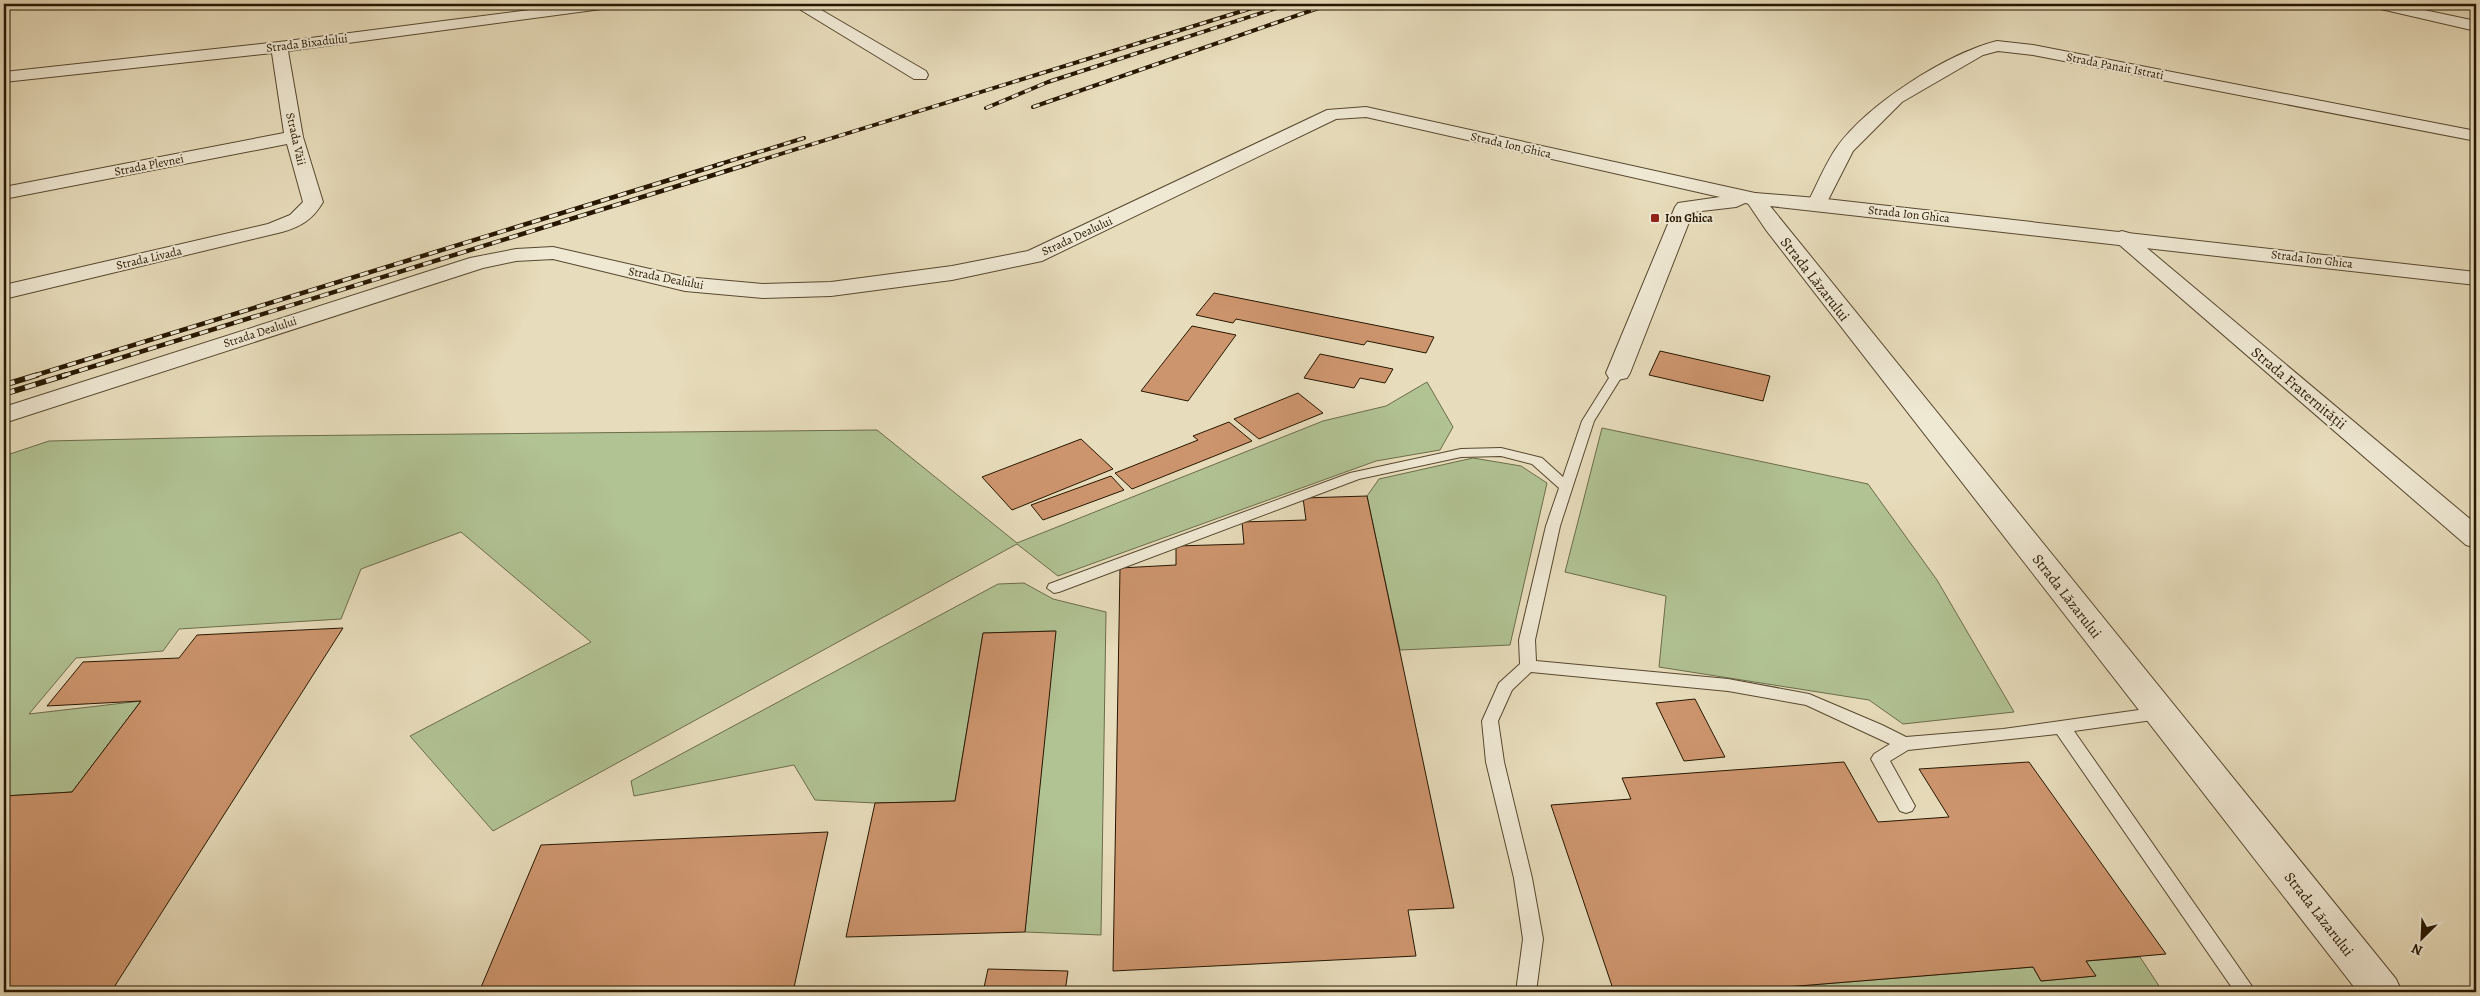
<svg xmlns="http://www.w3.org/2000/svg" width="2480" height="996" viewBox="0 0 2480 996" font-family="Alegreya,serif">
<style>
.green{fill:#b1c293;stroke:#6c6c4a}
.building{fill:#cd956e;stroke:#271700}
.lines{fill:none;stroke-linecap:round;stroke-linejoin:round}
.service-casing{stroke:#57482f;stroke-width:2}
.minor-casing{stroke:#57482f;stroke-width:2}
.tertiary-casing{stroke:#57482f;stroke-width:2}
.service{fill:#efe8d3;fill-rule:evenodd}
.minor{fill:#efe8d3;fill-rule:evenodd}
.tertiary{fill:#efe8d3;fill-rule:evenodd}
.rail-far2-casing{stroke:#271700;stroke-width:4}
.rail-far1-casing{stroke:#271700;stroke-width:4.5}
.rail-casing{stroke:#271700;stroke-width:5.5}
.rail-far2{stroke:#efe8d3;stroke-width:2.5;stroke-dasharray:7;stroke-linecap:butt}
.rail-far1{stroke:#efe8d3;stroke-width:3;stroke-dasharray:9;stroke-linecap:butt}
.rail{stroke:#efe8d3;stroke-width:4;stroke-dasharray:11;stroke-linecap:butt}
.poi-dot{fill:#8f2418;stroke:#efe8d3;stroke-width:2}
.labels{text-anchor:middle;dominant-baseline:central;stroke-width:4;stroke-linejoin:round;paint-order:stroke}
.far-street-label{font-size:12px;fill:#271700;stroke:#efe8d3}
.far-poi-label{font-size:12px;font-weight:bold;fill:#271700;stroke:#efe8d3;text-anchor:start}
.street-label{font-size:15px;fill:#271700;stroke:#efe8d3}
</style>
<rect width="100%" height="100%" fill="#e7dcbb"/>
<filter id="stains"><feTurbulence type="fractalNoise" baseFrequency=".004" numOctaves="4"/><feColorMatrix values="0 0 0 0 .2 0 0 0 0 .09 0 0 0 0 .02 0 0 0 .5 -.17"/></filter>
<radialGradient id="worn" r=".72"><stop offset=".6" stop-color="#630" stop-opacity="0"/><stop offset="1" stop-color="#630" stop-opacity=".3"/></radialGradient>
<g class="green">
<path d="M 1427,382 L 1453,427 L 1440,450 L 1376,461 L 1058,576 L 1017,544 L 493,831 L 410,736 L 591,642 L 461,532 L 361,569 L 341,619 L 179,629 L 163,651 L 76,658 L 29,714 L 141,701 L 72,792 L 4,796 L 4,456 L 49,441 L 267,436 L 877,430 L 1017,543 L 1323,421 L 1386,406 Z"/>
<path d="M 1602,428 L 1868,484 L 1937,580 L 2014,712 L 1903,724 L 1869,700 L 1659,667 L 1666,596 L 1565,572 Z"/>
<path d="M 1473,458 L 1521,466 L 1547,483 L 1510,645 L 1400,650 L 1367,496 L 1379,479 Z"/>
<path d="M 1024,583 L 1053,599 L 1106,612 L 1101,935 L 1025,932 L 1055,631 L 983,633 L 955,801 L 875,803 L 815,800 L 794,765 L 634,796 L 631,781 L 998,584 Z"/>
<path d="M 2140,957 L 2163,992 L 1724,992 L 2033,967 L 2041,981 L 2095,976 L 2086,961 Z"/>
</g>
<g class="building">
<path d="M 1214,293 L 1434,337 L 1426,353 L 1367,341 L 1364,345 L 1236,319 L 1233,323 L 1196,315 Z"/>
<path d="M 1192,326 L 1236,335 L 1188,401 L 1141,391 Z"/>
<path d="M 1660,351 L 1770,376 L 1763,401 L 1649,375 Z"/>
<path d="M 1320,354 L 1393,369 L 1385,383 L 1360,378 L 1354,388 L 1304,378 Z"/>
<path d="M 1298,393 L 1323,413 L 1259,439 L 1234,419 Z"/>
<path d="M 1229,422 L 1252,441 L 1132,489 L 1115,473 L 1198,440 L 1193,436 Z"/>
<path d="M 1081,439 L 1113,469 L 1012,510 L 982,477 Z"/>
<path d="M 1111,476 L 1124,490 L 1043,520 L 1031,505 Z"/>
<path d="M 1367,496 L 1454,908 L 1408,910 L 1416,956 L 1113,971 L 1120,568 L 1176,565 L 1176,546 L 1244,544 L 1242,522 L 1306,520 L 1303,498 Z"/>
<path d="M 343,628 L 111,992 L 4,992 L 4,796 L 72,792 L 141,701 L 47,706 L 83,662 L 179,658 L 197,635 Z"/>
<path d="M 1056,631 L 1025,932 L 846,937 L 875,803 L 955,801 L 983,633 Z"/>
<path d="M 1695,699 L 1725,757 L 1684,761 L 1656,703 Z"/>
<path d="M 1844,762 L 1878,822 L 1949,817 L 1919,769 L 2029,762 L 2166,954 L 2086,961 L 2096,976 L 2041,981 L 2033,967 L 1724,992 L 1614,992 L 1551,805 L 1631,799 L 1622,778 Z"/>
<path d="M 828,832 L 793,992 L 475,992 L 479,992 L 541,845 Z"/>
<path d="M 988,969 L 1068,971 L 1065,992 L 983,992 Z"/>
</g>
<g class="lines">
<defs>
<path id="service" d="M 1618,369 L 1624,373 L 1594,421 L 1560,526 L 1535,640 L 1536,661 L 1728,679 L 1809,694 L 1882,725 L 1906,737 L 2003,729 L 2160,707 L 2166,709 L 2168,713 L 2166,717 L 2160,719 L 2074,731 L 2256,992 L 2235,992 L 2057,734 L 1908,750 L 1890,761 L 1915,806 L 1912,811 L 1906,813 L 1900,811 L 1871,759 L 1874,754 L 1890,744 L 1806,705 L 1728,691 L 1531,672 L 1512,690 L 1498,721 L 1504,762 L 1532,878 L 1543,939 L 1536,992 L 1516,992 L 1523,939 L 1514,878 L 1486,762 L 1482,721 L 1499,683 L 1520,664 L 1519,640 L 1546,526 L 1559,488 L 1532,464 L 1501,456 L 1461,457 L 1359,479 L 1059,592 L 1054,593 L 1047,588 L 1049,584 L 1350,473 L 1461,449 L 1501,448 L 1542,458 L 1563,477 L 1582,421 L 1614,370 Z"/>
<g id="minor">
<path d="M 577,4 L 616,4 L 609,8 L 288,51 L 303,137 L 323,202 C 313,219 301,227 282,232 L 4,299 L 4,285 L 268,224 L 290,215 L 303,202 L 287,144 L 4,199 L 4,187 L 284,133 L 272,53 L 4,82 L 4,72 L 279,42 Z"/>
<path d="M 794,4 L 811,4 L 926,71 L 928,75 L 926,79 L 914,79 L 796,7 Z"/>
<path d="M 2370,4 L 2396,4 L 2476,21 L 2476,31 L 2372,7 Z"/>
<path d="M 1997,41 L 2033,45 L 2476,131 L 2476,141 L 2033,55 L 1998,51 L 1983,55 L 1902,102 L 1853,151 L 1824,208 L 1817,210 L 1810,208 L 1807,204 C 1817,185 1825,164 1837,147 C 1868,104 1946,54 1997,41 Z"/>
<path d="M 1366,107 L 1755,193 L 1762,195 L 1765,199 L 1762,203 L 1755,205 L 1745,203 L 1736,207 L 1693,212 L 1630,373 L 1627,378 L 1618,380 L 1609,378 L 1606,373 L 1675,207 L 1678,203 L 1720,197 L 1366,117 L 1336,119 L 1042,261 L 952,280 L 831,296 L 763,298 L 685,291 L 553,259 L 516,261 L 483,268 L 4,423 L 4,407 L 470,258 L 516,249 L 553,247 L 685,277 L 763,284 L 831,282 L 952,266 L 1028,251 L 1327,110 Z"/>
<path d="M 2122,231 L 2129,233 L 2476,524 L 2476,548 L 2466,545 L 2115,241 L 2112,237 L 2115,233 Z"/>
</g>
<path id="tertiary" d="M 1755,193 L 1817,198 L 2476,272 L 2476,285 L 1770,206 L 2396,979 L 2402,992 L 2358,992 L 1766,230 L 1745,199 L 1748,195 Z"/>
</defs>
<use href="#service" class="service-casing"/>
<use href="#minor" class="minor-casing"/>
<use href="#tertiary" class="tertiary-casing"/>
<use href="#service" class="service"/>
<use href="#minor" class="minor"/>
<use href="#tertiary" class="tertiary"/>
<defs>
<g id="rail-far2">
<path d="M 1033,107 L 1330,4"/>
<path d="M 986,108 L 1048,82 L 1289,4"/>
<path d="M 717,165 L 804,138"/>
<path d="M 745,165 L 1265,4"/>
</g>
<g id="rail-far1">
<path d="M 33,376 L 721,164"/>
<path d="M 62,376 L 749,164"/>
</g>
<g id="rail">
<path d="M 4,385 L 37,375"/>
<path d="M 4,394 L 66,375"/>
</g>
</defs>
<use href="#rail-far2" class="rail-far2-casing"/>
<use href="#rail-far1" class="rail-far1-casing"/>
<use href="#rail" class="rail-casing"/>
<use href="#rail-far2" class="rail-far2"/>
<use href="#rail-far1" class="rail-far1"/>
<use href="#rail" class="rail"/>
</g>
<rect class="poi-dot" x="1650" y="213" width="10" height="10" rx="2.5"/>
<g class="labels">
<g class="far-street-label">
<text transform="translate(307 43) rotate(-7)">Strada Bixadului</text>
<text transform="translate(2115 66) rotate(11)">Strada Panait Istrati</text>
<text transform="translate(296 139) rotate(77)">Strada Văii</text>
<text transform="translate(1511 145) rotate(13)">Strada Ion Ghica</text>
<text transform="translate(149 165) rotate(-11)">Strada Plevnei</text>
<text transform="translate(1909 214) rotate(6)">Strada Ion Ghica</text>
<text transform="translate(1077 236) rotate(-25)">Strada Dealului</text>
<text transform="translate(149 258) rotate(-13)">Strada Livada</text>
<text transform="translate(2312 259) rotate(7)">Strada Ion Ghica</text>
<text transform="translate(666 278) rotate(11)">Strada Dealului</text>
<text transform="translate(260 332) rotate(-18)">Strada Dealului</text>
</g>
<g class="far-poi-label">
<text x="1665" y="218">Ion Ghica</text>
</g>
<g class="street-label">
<text transform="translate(1815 279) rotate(52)">Strada Lăzarului</text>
<text transform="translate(2299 388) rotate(40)">Strada Fraternității</text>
<text transform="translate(2067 596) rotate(52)">Strada Lăzarului</text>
<text transform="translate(2319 914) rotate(52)">Strada Lăzarului</text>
</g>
</g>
<rect width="2480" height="996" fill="none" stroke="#e7dcbb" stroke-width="20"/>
<rect x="5" y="5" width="2470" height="986" fill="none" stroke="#271700" stroke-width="2.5"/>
<rect x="10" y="10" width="2460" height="976" fill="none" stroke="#271700"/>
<g transform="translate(2422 938) rotate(204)" stroke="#efe8d3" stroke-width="4" paint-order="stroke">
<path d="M0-4L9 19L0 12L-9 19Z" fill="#271700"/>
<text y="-8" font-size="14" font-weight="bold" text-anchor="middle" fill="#271700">N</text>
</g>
<rect width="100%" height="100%" filter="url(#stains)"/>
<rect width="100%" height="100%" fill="url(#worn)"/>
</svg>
